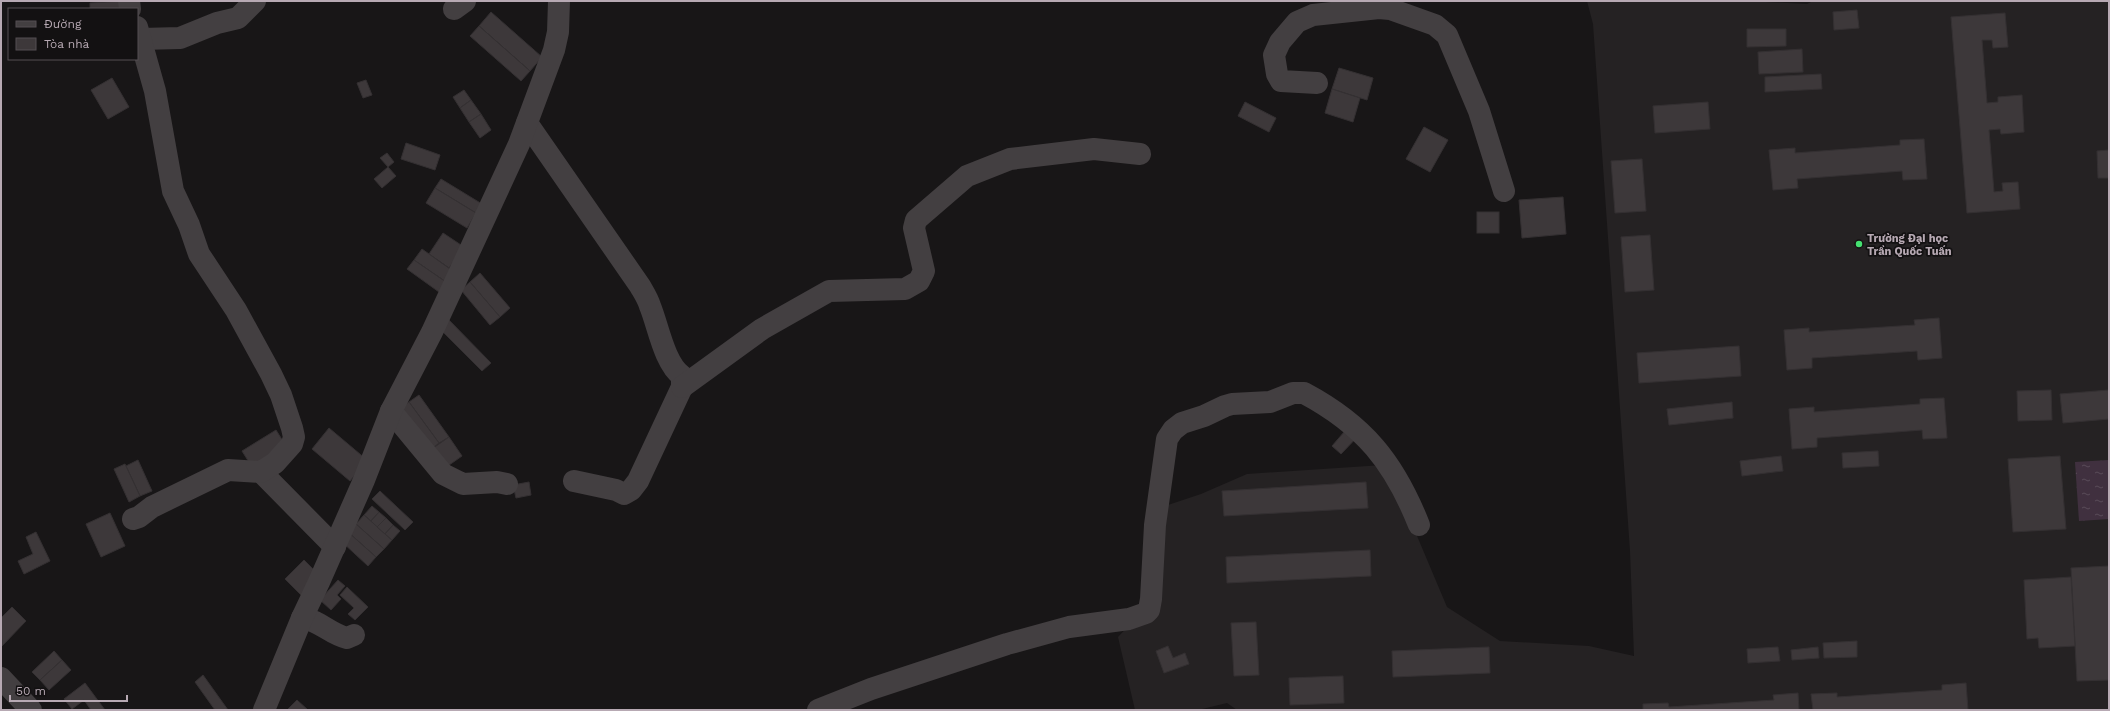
<svg xmlns="http://www.w3.org/2000/svg" width="2110" height="711" viewBox="0 0 2110 711" font-family="'Work Sans',sans-serif">
<style>
.built{fill:#252223}
.water{fill:url(#water-ripples)}
.building{fill:#3d383a;stroke:#343032}
.lines{fill:none;stroke-linecap:round;stroke-linejoin:round}
.minor{stroke:#433f41;stroke-width:22}
.poi-dot{fill:#45e171;stroke:#131112;stroke-width:1.5}
.labels{text-anchor:middle;dominant-baseline:central;stroke-width:3.5;stroke-linejoin:round;paint-order:stroke}
.poi-label{font-size:11px;font-weight:bold;fill:#b7a9b3;stroke:#131112;text-anchor:start}
</style>
<defs>
<pattern id="water-ripples" width="26" height="14" patternUnits="userSpaceOnUse"><rect width="26" height="14" fill="#40303f"/><path d="M2 4q2-2 4 0t4 0M15 11q2-2 4 0t4 0" fill="none" stroke="#594b58"/></pattern>
</defs>
<rect width="100%" height="100%" fill="#181617"/>
<path class="built" d="M 1587,1 L 1746,1 L 1807,4 L 1813,1 L 2109,1 L 2109,710 L 1237,710 L 1227,703 L 1198,710 L 1135,710 L 1118,637 L 1157,596 L 1168,505 L 1201,494 L 1247,474 L 1383,465 L 1412,524 L 1447,607 L 1500,641 L 1589,646 L 1634,656 L 1630,551 L 1593,24 Z"/>
<path class="water" d="M 2109,460 L 2109,519 L 2079,521 L 2075,462 Z"/>
<g class="building">
<path d="M 123,1 L 123,9 L 90,9 L 90,3 Z"/>
<path d="M 1857,10 L 1859,28 L 1834,30 L 1833,12 Z"/>
<path d="M 491,12 L 542,57 L 530,71 L 479,26 Z"/>
<path d="M 2005,13 L 2008,47 L 1993,48 L 1992,40 L 1982,40 L 1987,103 L 1998,102 L 1998,97 L 2022,95 L 2024,132 L 2001,134 L 2000,129 L 1989,130 L 1994,192 L 2003,191 L 2002,183 L 2018,182 L 2020,209 L 1967,213 L 1951,17 Z"/>
<path d="M 479,26 L 530,71 L 521,81 L 470,36 Z"/>
<path d="M 1747,29 L 1786,29 L 1786,46 L 1747,47 Z"/>
<path d="M 1802,49 L 1803,72 L 1759,74 L 1758,52 Z"/>
<path d="M 1339,68 L 1373,78 L 1367,100 L 1332,89 Z"/>
<path d="M 1821,74 L 1822,89 L 1765,92 L 1765,77 Z"/>
<path d="M 112,78 L 129,107 L 108,119 L 91,90 Z"/>
<path d="M 366,80 L 372,95 L 363,98 L 357,83 Z"/>
<path d="M 1332,89 L 1360,98 L 1353,122 L 1325,113 Z"/>
<path d="M 464,90 L 471,100 L 460,108 L 453,97 Z"/>
<path d="M 471,100 L 481,114 L 469,122 L 460,108 Z"/>
<path d="M 1245,102 L 1276,118 L 1269,132 L 1238,116 Z"/>
<path d="M 1708,102 L 1710,129 L 1655,133 L 1653,106 Z"/>
<path d="M 481,114 L 491,130 L 480,138 L 469,122 Z"/>
<path d="M 1424,127 L 1448,140 L 1430,172 L 1406,159 Z"/>
<path d="M 1924,139 L 1927,179 L 1903,180 L 1902,171 L 1797,179 L 1798,188 L 1773,190 L 1769,150 L 1795,148 L 1795,153 L 1900,145 L 1900,140 Z"/>
<path d="M 406,143 L 440,155 L 435,170 L 401,159 Z"/>
<path d="M 2109,150 L 2109,178 L 2098,178 L 2097,151 Z"/>
<path d="M 387,153 L 394,162 L 388,167 L 380,158 Z"/>
<path d="M 1642,159 L 1646,211 L 1615,213 L 1611,161 Z"/>
<path d="M 388,167 L 396,176 L 382,188 L 374,179 Z"/>
<path d="M 441,179 L 482,204 L 476,213 L 435,188 Z"/>
<path d="M 435,188 L 476,213 L 467,228 L 426,203 Z"/>
<path d="M 1563,197 L 1566,234 L 1522,238 L 1519,200 Z"/>
<rect x="1477" y="212" width="22" height="21"/>
<path d="M 443,233 L 464,247 L 449,268 L 429,254 Z"/>
<path d="M 1650,235 L 1654,290 L 1625,292 L 1621,237 Z"/>
<path d="M 422,249 L 453,271 L 446,282 L 414,260 Z"/>
<path d="M 414,260 L 446,282 L 439,292 L 407,269 Z"/>
<path d="M 480,273 L 510,308 L 500,317 L 470,282 Z"/>
<path d="M 470,282 L 500,317 L 490,325 L 461,290 Z"/>
<path d="M 447,318 L 491,363 L 482,371 L 438,327 Z"/>
<path d="M 1939,318 L 1942,358 L 1918,360 L 1917,351 L 1812,358 L 1812,368 L 1787,370 L 1784,330 L 1809,328 L 1809,332 L 1915,325 L 1914,320 Z"/>
<path d="M 1739,346 L 1741,376 L 1639,383 L 1637,353 Z"/>
<path d="M 2051,390 L 2052,420 L 2018,421 L 2017,391 Z"/>
<path d="M 2109,390 L 2109,419 L 2063,423 L 2060,394 Z"/>
<path d="M 419,395 L 449,437 L 439,443 L 409,402 Z"/>
<path d="M 1944,398 L 1947,438 L 1923,439 L 1922,430 L 1817,438 L 1817,447 L 1792,449 L 1789,409 L 1814,407 L 1814,412 L 1920,404 L 1920,399 Z"/>
<path d="M 409,402 L 439,443 L 429,451 L 399,409 Z"/>
<path d="M 1732,402 L 1733,418 L 1669,425 L 1667,409 Z"/>
<path d="M 1351,424 L 1361,433 L 1341,454 L 1332,446 Z"/>
<path d="M 329,428 L 367,460 L 350,481 L 312,449 Z"/>
<path d="M 276,430 L 286,446 L 252,467 L 242,451 Z"/>
<path d="M 449,437 L 462,456 L 442,470 L 429,451 Z"/>
<path d="M 1878,451 L 1879,466 L 1843,468 L 1842,453 Z"/>
<path d="M 1781,456 L 1783,471 L 1742,476 L 1740,461 Z"/>
<path d="M 2060,456 L 2066,529 L 2013,532 L 2008,459 Z"/>
<path d="M 138,460 L 152,491 L 140,496 L 126,466 Z"/>
<path d="M 125,464 L 140,496 L 129,502 L 114,469 Z"/>
<path d="M 529,482 L 531,495 L 516,498 L 513,485 Z"/>
<path d="M 1366,482 L 1368,508 L 1224,516 L 1222,491 Z"/>
<path d="M 380,491 L 413,522 L 405,530 L 372,499 Z"/>
<path d="M 372,506 L 379,512 L 371,521 L 364,515 Z"/>
<path d="M 379,512 L 386,518 L 377,527 L 371,521 Z"/>
<path d="M 110,513 L 125,546 L 101,557 L 86,524 Z"/>
<path d="M 364,515 L 392,540 L 384,549 L 356,524 Z"/>
<path d="M 386,518 L 393,525 L 385,534 L 377,527 Z"/>
<path d="M 356,524 L 384,549 L 376,557 L 348,532 Z"/>
<path d="M 393,525 L 400,531 L 392,540 L 385,534 Z"/>
<path d="M 36,532 L 50,561 L 24,574 L 18,561 L 33,554 L 26,537 Z"/>
<path d="M 348,532 L 376,557 L 368,566 L 341,541 Z"/>
<path d="M 1370,550 L 1371,576 L 1227,583 L 1226,557 Z"/>
<path d="M 304,560 L 317,573 L 304,598 L 285,579 Z"/>
<path d="M 2109,566 L 2109,680 L 2077,681 L 2071,568 Z"/>
<path d="M 2071,577 L 2075,646 L 2039,648 L 2038,638 L 2027,639 L 2024,580 Z"/>
<path d="M 338,580 L 345,586 L 337,595 L 341,599 L 331,610 L 320,600 Z"/>
<path d="M 347,587 L 368,607 L 355,620 L 348,614 L 354,608 L 340,595 Z"/>
<path d="M 12,607 L 26,621 L 2,646 L 1,618 Z"/>
<path d="M 1256,622 L 1259,675 L 1234,676 L 1231,623 Z"/>
<path d="M 1857,641 L 1857,657 L 1824,658 L 1823,643 Z"/>
<path d="M 1168,646 L 1173,658 L 1185,653 L 1189,664 L 1164,673 L 1156,651 Z"/>
<path d="M 1489,647 L 1490,673 L 1393,677 L 1392,651 Z"/>
<path d="M 1778,647 L 1780,661 L 1748,663 L 1747,649 Z"/>
<path d="M 1818,647 L 1819,658 L 1792,660 L 1791,650 Z"/>
<path d="M 54,651 L 62,660 L 40,680 L 32,672 Z"/>
<path d="M 62,660 L 71,670 L 49,690 L 40,680 Z"/>
<path d="M 203,675 L 228,710 L 215,710 L 195,682 Z"/>
<path d="M 1343,676 L 1344,703 L 1290,705 L 1289,678 Z"/>
<path d="M 85,683 L 105,710 L 91,710 L 84,700 L 72,709 L 64,699 Z"/>
<path d="M 1966,683 L 1968,710 L 1813,710 L 1811,694 L 1837,693 L 1837,697 L 1942,690 L 1942,685 Z"/>
<path d="M 1798,693 L 1799,710 L 1643,710 L 1643,704 L 1668,703 L 1669,707 L 1774,700 L 1773,695 Z"/>
<path d="M 297,700 L 308,710 L 287,710 Z"/>
</g>
<g class="lines">
<g class="minor">
<path d="M 129,1 L 130,9"/>
<path d="M 454,9 L 465,1"/>
<path d="M 141,39 L 180,38 L 217,23 L 238,18 L 255,1"/>
<path d="M 1317,83 L 1281,81 L 1277,74 L 1274,55 L 1280,42 L 1297,22 L 1313,15 L 1379,8 L 1390,9 L 1435,25 L 1447,35 L 1479,111 L 1504,191"/>
<path d="M 527,123 L 640,286 C 644,293 648,299 650,306 C 658,325 664,363 682,376 L 682,387 L 638,481 L 631,490 L 624,494 L 616,490 L 574,481"/>
<path d="M 682,387 L 762,329 L 829,291 L 905,289 L 919,281 L 924,271 L 914,228 L 916,220 L 967,176 L 1010,159 L 1094,149 L 1140,154"/>
<path d="M 391,411 L 443,474 L 463,484 L 497,482 L 507,484"/>
<path d="M 261,472 L 335,547"/>
<path d="M 133,519 L 139,517 L 152,507 L 228,470 L 261,472 L 275,463 L 292,444 L 294,437 L 292,428 L 281,395 L 271,374 L 236,310 L 199,254 L 189,225 L 173,191 L 155,91 L 137,27"/>
<path d="M 302,618 C 319,620 330,634 347,638 L 354,635"/>
<path d="M 1,678 L 31,710"/>
<path d="M 264,710 L 302,618 L 319,582 L 364,480 L 391,411 L 432,332 L 519,144 L 554,50 L 558,32 L 559,1"/>
<path d="M 818,710 L 871,689 L 1007,644 L 1069,627 L 1129,619 L 1146,613 L 1149,610 L 1151,599 L 1155,525 L 1167,439 L 1173,430 L 1182,423 L 1204,416 L 1225,406 L 1232,404 L 1270,402 L 1293,393 L 1304,393 C 1364,425 1394,462 1419,525"/>
</g>
</g>
<circle class="poi-dot" cx="1859" cy="244" r="4"/>
<g class="labels">
<g class="poi-label">
<text x="1867" y="238">Trường Đại học<tspan x="1867" dy="13">Trần Quốc Tuấn</tspan></text>
</g>
</g>
<rect width="2110" height="711" fill="none" stroke="#b7a9b3" stroke-width="4"/>
<rect x="8" y="8" width="130" height="52" fill="#131112" stroke="#554e52"/>
<rect x="16" y="21" width="20" height="6" fill="#433f41" stroke="#554e52"/>
<text x="44" y="28" font-size="12" fill="#b7a9b3">Đường</text>
<rect x="16" y="38" width="20" height="12" fill="#3d383a" stroke="#554e52"/>
<text x="44" y="48" font-size="12" fill="#b7a9b3">Tòa nhà</text>
<path d="M10 695v6h117v-6" fill="none" stroke="#b7a9b3" stroke-width="2"/>
<text x="16" y="695" font-size="12" fill="#b7a9b3" stroke="#131112" stroke-width="3" paint-order="stroke">50 m</text>
</svg>
